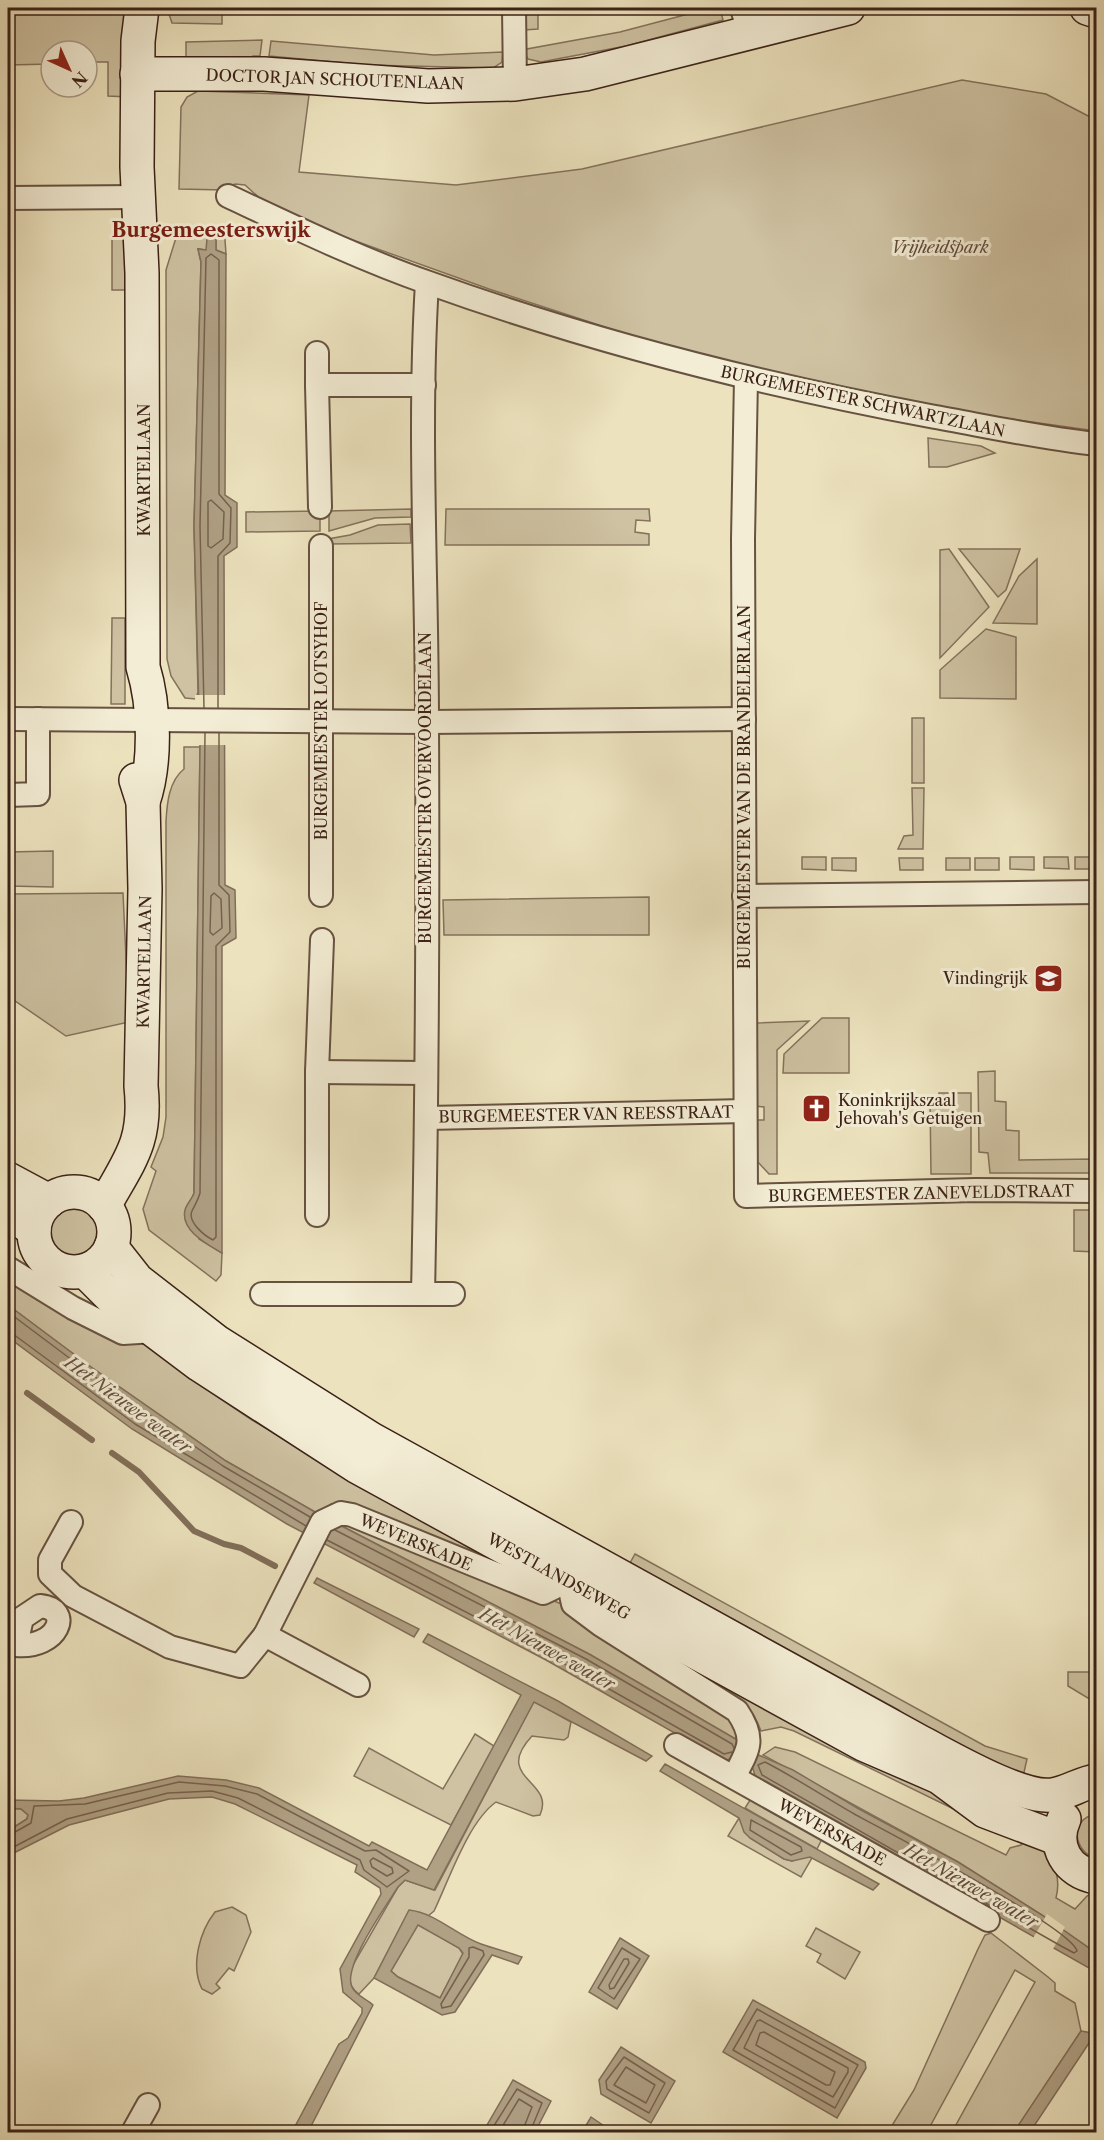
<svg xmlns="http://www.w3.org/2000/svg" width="1104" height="2140" viewBox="0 0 1104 2140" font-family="'Libre Caslon Text',serif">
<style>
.green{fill:#cec2a2;stroke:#84725c;stroke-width:1.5}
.water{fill:#b0a185;stroke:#816e59;stroke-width:1.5;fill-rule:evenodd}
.pier{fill:#ece3be}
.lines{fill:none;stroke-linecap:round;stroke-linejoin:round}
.shore{stroke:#76614e;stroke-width:1.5}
.stream{stroke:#816e59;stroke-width:6}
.street-casing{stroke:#675241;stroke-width:26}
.secondary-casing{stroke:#3b2117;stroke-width:36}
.street{stroke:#f3edd5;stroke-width:22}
.secondary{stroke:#f3edd5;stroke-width:33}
.labels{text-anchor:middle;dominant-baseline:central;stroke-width:6;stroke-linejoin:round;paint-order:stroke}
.street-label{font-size:16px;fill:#3b2117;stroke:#f3edd5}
.park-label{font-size:16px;font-style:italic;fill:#60493a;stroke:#f3edd5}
.poi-label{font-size:16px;fill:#3b2117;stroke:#f3edd5;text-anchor:end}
.water-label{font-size:18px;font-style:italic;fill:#644e3e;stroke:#f3edd5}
.quarter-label{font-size:20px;font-weight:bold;fill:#7a1f14;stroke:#f3edd5}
</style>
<rect width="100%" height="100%" fill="#ece3be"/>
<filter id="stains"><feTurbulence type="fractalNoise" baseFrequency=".00333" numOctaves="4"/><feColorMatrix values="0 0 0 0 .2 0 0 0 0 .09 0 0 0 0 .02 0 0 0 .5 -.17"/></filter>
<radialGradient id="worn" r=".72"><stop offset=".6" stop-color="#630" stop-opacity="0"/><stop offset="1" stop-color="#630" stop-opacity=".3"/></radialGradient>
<g class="green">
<path d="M 8,8 L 129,8 L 129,97 L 108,96 L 108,62 L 87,62 L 87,51 L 51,51 L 51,64 L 8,65 Z"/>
<path d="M 167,8 L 222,8 L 222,24 L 172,23 Z"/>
<path d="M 524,8 L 538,8 L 538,29 L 524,30 Z"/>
<path d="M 711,8 L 720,8 L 723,20 L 626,46 L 541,62 L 528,59 L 525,53 L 527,49 L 620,32 Z"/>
<path d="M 262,40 L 260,56 L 253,56 L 253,65 L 186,64 L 186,42 Z"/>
<path d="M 271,41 L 434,55 L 503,52 L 502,62 L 493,68 L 367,65 L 269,56 Z"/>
<path d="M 962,80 L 1046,94 L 1096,120 L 1096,431 L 967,413 L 758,371 L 663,346 L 489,289 L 336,234 L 265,203 L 245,185 L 235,184 L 225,190 L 179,189 L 181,107 L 187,97 L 198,91 L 309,95 L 299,172 L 456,185 L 582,169 Z"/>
<rect x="112" y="226" width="19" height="64"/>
<path d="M 224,226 L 226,254 L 216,250 L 216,239 L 206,250 L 198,249 L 201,262 L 194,526 L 198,692 L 196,699 L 185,698 L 171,676 L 167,659 L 166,270 L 179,228 Z"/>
<path d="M 928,438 L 981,446 L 995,453 L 947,467 L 929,467 Z"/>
<path d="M 411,509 L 411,517 L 375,518 L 329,531 L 329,511 Z"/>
<path d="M 446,509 L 649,509 L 650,521 L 636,520 L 635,532 L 649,534 L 649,545 L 445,545 Z"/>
<path d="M 320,511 L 320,531 L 246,532 L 246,512 Z"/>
<path d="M 410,524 L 411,543 L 328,544 L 328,539 L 350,535 L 378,525 Z"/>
<path d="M 949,549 L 989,607 L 940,658 L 940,550 Z"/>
<path d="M 959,549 L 1020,549 L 1006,590 L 998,597 Z"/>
<path d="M 1037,559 L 1037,624 L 993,623 L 1019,576 Z"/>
<path d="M 112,618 L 125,618 L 125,704 L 111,704 Z"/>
<path d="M 986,629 L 1016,637 L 1016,699 L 940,698 L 940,670 Z"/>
<rect x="912" y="718" width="12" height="65"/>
<path d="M 184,747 L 200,747 L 194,1193 L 191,1204 L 199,1239 L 222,1253 L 221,1275 L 216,1281 L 149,1230 L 143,1209 L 156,1171 L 151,1167 L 163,1137 L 166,1117 L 166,821 C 167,803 169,781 184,769 Z"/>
<path d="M 912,788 L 924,788 L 923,849 L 898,849 L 904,836 L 913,835 Z"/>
<path d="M 53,851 L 53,887 L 8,886 L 8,852 Z"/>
<path d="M 802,857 L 826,857 L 826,870 L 802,869 Z"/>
<path d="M 1010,857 L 1034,857 L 1034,870 L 1010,869 Z"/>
<path d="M 1044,857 L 1068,857 L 1069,869 L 1044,868 Z"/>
<rect x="1075" y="857" width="21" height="12"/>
<path d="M 832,858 L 856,858 L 856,871 L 832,870 Z"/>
<path d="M 899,858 L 923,858 L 923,870 L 900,870 Z"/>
<rect x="946" y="858" width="24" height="12"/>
<rect x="975" y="858" width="24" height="12"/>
<path d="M 123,893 L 129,1022 L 66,1036 L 8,996 L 8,894 Z"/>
<path d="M 649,897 L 649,935 L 444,935 L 443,900 Z"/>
<path d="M 822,1018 L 849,1018 L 849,1073 L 783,1073 L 784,1054 Z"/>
<path d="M 809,1021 L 777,1050 L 777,1174 L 769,1174 L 757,1161 L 755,1120 L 764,1120 L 764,1107 L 755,1106 L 755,1023 Z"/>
<path d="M 995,1071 L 995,1101 L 1006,1102 L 1006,1130 L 1019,1131 L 1019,1160 L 1096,1159 L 1096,1173 L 990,1173 L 988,1153 L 979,1152 L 978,1072 Z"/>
<path d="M 939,1093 L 971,1093 L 971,1174 L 931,1174 L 930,1101 L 939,1100 Z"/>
<circle cx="74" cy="1231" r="25"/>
<path d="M 1074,1210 L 1096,1210 L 1096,1252 L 1074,1251 Z"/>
<path d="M 8,1277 L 181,1358 L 191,1379 L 252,1420 L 495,1563 L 545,1583 L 334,1508 L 331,1504 L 322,1516 L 226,1461 L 91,1367 L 8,1305 Z"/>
<path d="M 345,1518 L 564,1605 L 731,1712 L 739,1741 L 589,1654 L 340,1525 Z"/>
<path d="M 635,1554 L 985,1746 L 1027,1759 L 1022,1781 L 921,1736 L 899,1710 L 630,1563 Z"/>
<path d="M 605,1615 L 893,1763 L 964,1814 L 794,1731 L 781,1727 L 761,1731 C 753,1709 741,1696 719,1688 Z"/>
<path d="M 1068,1672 L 1096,1672 L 1096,1703 L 1068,1686 Z"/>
<path d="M 534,1701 L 571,1722 L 568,1737 L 564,1740 L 532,1736 C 492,1779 556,1780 540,1815 L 533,1816 L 496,1802 C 468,1822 449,1880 434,1911 L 428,1916 L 409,1911 L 374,1978 L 359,1994 C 350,1988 348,1980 350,1970 L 398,1887 L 405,1880 L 435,1890 Z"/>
<path d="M 475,1734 L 494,1746 L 451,1825 L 354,1776 L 369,1748 L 443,1789 Z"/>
<path d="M 775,1747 L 795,1752 L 1006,1855 L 1010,1848 L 1021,1845 L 1026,1840 L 1041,1841 C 1052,1861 1062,1875 1056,1898 L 1075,1909 L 1087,1896 L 1096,1891 L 1096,1953 L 1042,1915 L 958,1862 L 763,1755 Z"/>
<path d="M 752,1797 L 822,1839 L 817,1849 L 745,1808 Z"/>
<path d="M 8,1808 L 21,1809 L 28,1815 L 27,1819 L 8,1831 Z"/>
<path d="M 1096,1814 L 1096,1859 C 1073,1851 1069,1819 1096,1814 Z"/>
<path d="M 739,1818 L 750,1838 L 784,1859 L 792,1861 L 806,1856 L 812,1858 L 801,1877 L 728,1836 Z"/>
<path d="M 232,1907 L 246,1915 L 251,1932 L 234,1971 L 229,1968 L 216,1984 L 220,1988 L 212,1994 L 202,1989 C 190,1965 200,1931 215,1912 Z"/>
<path d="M 418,1924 L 459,1948 L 463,1954 L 440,1998 L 398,1977 L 391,1971 Z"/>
<path d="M 816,1928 L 860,1952 L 845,1979 L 817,1962 L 821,1954 L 806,1946 Z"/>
<path d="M 991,1933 L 1048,1977 L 1055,1983 L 1055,1991 L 1075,2003 L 1081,2031 L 1014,2132 L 952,2132 L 1035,1982 L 1015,1970 L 927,2132 L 888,2132 L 914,2090 L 978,1949 L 985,1935 Z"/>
</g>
<g class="water">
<path d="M 216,238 L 216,250 L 226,254 L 225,495 L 237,503 L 237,547 L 224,556 L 225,885 L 235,890 L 236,938 L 222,946 L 222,1253 C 209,1245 180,1231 185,1210 C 186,1205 192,1199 194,1193 L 200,747 L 194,526 L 201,262 L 198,249 L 206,250 L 207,239 Z"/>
<path d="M 8,1305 L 91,1367 L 226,1461 L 322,1516 L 589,1654 L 739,1741 L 740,1747 L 793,1770 L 859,1809 L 958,1862 L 1042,1915 L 1096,1953 L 1096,1972 L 756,1779 L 753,1769 L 732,1758 L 724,1761 L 546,1660 L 287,1524 L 132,1429 L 8,1337 Z"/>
<path d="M 317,1578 L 419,1629 L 414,1637 L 314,1583 Z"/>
<path d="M 428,1634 L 558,1701 L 652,1756 L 646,1761 L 534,1702 L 434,1890 L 405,1880 L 398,1887 C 386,1906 342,1967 352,1987 C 355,1995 367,1999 373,2005 L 308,2132 L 292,2132 L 339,2044 L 348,2038 L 362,2013 L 362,2008 L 343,1992 L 340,1969 L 381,1894 L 380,1888 L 355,1872 L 357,1865 L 235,1804 L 212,1797 L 169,1799 L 69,1825 L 8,1856 L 8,1831 L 27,1819 L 28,1815 L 21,1809 L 8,1808 L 8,1800 L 59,1801 L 84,1798 L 178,1776 L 226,1780 L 259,1788 L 369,1846 L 372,1842 L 427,1870 L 521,1695 L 423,1642 Z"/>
<path d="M 665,1764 L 879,1884 L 873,1890 L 810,1857 L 792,1861 L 784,1859 L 750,1838 L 744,1832 L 739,1818 L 660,1771 Z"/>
<path d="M 409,1910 C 436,1913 456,1935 481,1944 C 495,1949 508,1952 522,1957 L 518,1964 L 492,1955 L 455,2012 L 442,2015 L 374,1978 ZM 418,1925 L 459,1948 L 463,1953 L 440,1998 L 398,1977 L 391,1971 Z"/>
<path d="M 620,1938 L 649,1956 L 617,2009 L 589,1992 Z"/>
<path d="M 753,2000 L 865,2062 L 866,2068 L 837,2118 L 723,2052 Z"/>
<path d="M 1081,2031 L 1092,2033 L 1093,2037 L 1030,2132 L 1014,2132 Z"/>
<path d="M 621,2047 L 675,2081 L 651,2123 L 601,2094 L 599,2080 Z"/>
<path d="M 513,2080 L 551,2101 L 535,2132 L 483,2132 Z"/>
<path d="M 591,2117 L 613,2132 L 582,2132 Z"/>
</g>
<g class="pier">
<path d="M 195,695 L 227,695 L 228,745 L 196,745 Z"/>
<path d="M 1047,1914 L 1065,1927 L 1052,1951 L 1032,1940 Z"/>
</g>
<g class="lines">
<g class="shore">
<path d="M 211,500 L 224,512 L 223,539 L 211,548 L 208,546 L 208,502 Z"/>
<path d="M 204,708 L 200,526 L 206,258 L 211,254 L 219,260 L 219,494 L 231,508 L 230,543 L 218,556 L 218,708"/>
<path d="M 205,733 L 200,1193 C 198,1200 195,1205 192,1211 C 187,1222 205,1236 213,1240 L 216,1237 L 216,946 L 230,932 L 229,895 L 219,885 L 219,733"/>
<path d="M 214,893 L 221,899 L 222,928 L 213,935 L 210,932 L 211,896 Z"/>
<path d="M 8,1312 L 88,1372 L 223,1466 L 310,1517"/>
<path d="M 8,1333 L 13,1334 L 135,1424 L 306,1526"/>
<path d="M 335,1530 L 586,1659 L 732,1744 L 734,1748"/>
<path d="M 327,1540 L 549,1655 L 724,1754 L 732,1752"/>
<path d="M 765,1762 C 796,1778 826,1798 856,1815 C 888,1832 1071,1928 1077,1951 L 1074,1953 L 1061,1946 L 762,1775 L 758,1765 Z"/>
<path d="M 751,1820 L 801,1847 L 802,1851 L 791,1855 L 750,1830 Z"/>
<path d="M 8,1836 L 31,1823 L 34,1806 L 85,1804 L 179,1782 L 225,1786 L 257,1794 L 365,1851 L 376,1850 L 409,1871 L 387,1887 L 364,1870 L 360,1860 L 238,1798 L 212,1791 L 168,1793 L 67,1819 L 8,1850"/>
<path d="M 373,1858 L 392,1868 L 393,1873 L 387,1876 L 372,1867 L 370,1861 Z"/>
<path d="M 473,1947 L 483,1951 L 484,1955 L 451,2006 L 442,2008 L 441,2004 L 469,1957 L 469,1948 Z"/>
<path d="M 622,1948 L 640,1959 L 614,1999 L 598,1988 Z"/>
<path d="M 624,1959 L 628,1959 L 629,1963 L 614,1988 L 610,1989 L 609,1985 Z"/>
<path d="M 757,2009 L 858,2065 L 835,2108 L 733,2050 Z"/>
<path d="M 760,2020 L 848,2068 L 848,2072 L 833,2097 L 744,2048 L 757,2021 Z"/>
<path d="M 764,2032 L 835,2072 L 830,2085 L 826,2085 L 756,2045 L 760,2033 Z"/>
<path d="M 624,2057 L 665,2083 L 649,2113 L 607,2089 L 606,2081 Z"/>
<path d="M 626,2067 L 655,2085 L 646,2103 L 614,2085 Z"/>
<path d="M 490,2132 L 517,2089 L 542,2103 L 530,2132"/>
<path d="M 499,2132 L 519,2099 L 532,2107 L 522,2132"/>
</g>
<g class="stream">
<path d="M 27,1393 L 92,1440"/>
<path d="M 112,1453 L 139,1472 L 194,1531 L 224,1544 L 241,1548 L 275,1566"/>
</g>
<defs>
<g id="street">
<path d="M 514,8 L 515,84"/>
<path d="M 742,8 L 749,33"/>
<path d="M 228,196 C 294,227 360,259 429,283 C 593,342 759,384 930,416 C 986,426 1040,438 1096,444"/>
<path d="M 8,198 L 138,197"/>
<path d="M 317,353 L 317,385"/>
<path d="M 746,378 L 743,539 L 746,1196 L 975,1190 L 1096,1191"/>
<path d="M 320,507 L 317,385 L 424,385"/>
<path d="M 321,546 L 321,895"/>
<path d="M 8,719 L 427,722 L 744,719"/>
<path d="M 8,795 L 38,794 L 38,719"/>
<path d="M 744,896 L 1096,892"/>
<path d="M 317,1072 L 426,1073"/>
<path d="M 427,1118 L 745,1111"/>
<path d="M 317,1215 L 317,1072 L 322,940"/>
<path d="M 8,1268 L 73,1308 L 123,1333 L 155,1331"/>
<path d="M 423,1293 C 427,1104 428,914 427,724 C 427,577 418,430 427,283"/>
<path d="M 262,1294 L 453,1294"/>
<path d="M 71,1522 L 50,1560 L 50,1574 L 73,1596 L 170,1647 L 240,1666 L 265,1635 L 322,1522 L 341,1513 L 352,1515 L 543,1593 L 568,1581 L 571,1573"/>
<path d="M 568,1581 L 573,1604 L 601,1625 L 737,1711 C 756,1739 749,1749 734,1777"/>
<path d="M 40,1606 C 74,1609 58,1649 16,1645 L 22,1618 Z"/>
<path d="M 265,1635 L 358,1685"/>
<path d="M 676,1745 L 988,1920"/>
<path d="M 133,2132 L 148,2105"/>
</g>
<g id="secondary">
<path d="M 142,8 L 138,41 L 137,167 L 142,273 L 143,667 C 155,706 156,764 143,802"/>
<path d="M 1087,8 L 1096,11"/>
<path d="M 137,74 L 264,74 L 428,86 L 515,84 L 585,74 L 848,8"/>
<path d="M 8,1179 L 49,1201"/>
<circle cx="74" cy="1232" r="40"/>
<path d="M 104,1206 C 130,1159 147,1142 141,1086 L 145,889 L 143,802 L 136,780"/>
<path d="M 8,1212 L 34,1230"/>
<path d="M 111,1247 L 137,1280 L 217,1342 L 371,1439 L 922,1743 C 951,1758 1021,1799 1052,1795 C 1068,1793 1081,1783 1096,1781"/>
<path d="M 85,1271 L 115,1301 L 200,1365 L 356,1466 L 863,1744 L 939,1777 L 985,1811 L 1059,1839"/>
<path d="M 1064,1819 C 1052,1846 1067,1872 1096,1877"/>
</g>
</defs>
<use href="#street" class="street-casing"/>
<use href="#secondary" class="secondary-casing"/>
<use href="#street" class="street"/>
<use href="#secondary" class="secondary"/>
</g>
<defs>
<symbol id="school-square" viewBox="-11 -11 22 22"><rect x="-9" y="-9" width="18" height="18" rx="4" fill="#8f2418" stroke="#f3edd5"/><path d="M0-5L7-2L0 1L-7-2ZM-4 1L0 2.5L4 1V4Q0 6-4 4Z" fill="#fff"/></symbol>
<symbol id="church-square" viewBox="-11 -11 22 22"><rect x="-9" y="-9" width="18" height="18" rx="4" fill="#8f2418" stroke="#f3edd5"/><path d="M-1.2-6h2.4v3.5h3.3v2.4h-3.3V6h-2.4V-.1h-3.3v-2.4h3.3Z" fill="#fff"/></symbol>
</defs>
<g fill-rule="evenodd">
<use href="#school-square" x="1032" y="962" width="33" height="33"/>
<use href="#church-square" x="800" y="1092" width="33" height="33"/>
</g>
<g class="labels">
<g class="street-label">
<text transform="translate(335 79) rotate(2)">DOCTOR JAN SCHOUTENLAAN</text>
<text transform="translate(863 401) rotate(12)">BURGEMEESTER SCHWARTZLAAN</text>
<text transform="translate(144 470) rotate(-90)">KWARTELLAAN</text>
<text transform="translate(321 721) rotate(-90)">BURGEMEESTER LOTSYHOF</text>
<text transform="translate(744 787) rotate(-90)">BURGEMEESTER VAN DE BRANDELERLAAN</text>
<text transform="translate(425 788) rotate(-90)">BURGEMEESTER OVERVOORDELAAN</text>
<text transform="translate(144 962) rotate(-89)">KWARTELLAAN</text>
<text transform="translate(586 1114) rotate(-1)">BURGEMEESTER VAN REESSTRAAT</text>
<text transform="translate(921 1193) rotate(-1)">BURGEMEESTER ZANEVELDSTRAAT</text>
<text transform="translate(416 1542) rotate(23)">WEVERSKADE</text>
<text transform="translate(559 1576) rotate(29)">WESTLANDSEWEG</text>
<text transform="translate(832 1832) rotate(29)">WEVERSKADE</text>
</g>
<g class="park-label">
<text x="940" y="247">Vrijheidspark</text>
</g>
<g class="poi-label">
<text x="1028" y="978">Vindingrijk</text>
<text x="838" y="1100" text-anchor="start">Koninkrijkszaal<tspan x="838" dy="18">Jehovah's Getuigen</tspan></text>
</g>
<g class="water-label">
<text transform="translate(128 1405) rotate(36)">Het Nieuwe water</text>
<text transform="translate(547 1649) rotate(29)">Het Nieuwe water</text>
<text transform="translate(971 1886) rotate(30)">Het Nieuwe water</text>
</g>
<g class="quarter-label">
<text x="211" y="230">Burgemeesterswijk</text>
</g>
</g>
<rect width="1104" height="2140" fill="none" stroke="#ece3be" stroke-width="30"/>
<rect x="9" y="9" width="1086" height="2122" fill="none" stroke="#3b2117" stroke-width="3"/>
<rect x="15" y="15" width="1074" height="2110" fill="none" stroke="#3b2117" stroke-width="1.5"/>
<g transform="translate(69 69) rotate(135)"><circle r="28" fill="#f3edd5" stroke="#a99b89" stroke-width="1.5"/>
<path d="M0-4.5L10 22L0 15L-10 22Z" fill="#8f2418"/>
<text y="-9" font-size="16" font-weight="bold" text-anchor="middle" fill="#3b2117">N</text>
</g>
<rect width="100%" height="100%" filter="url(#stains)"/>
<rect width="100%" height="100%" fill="url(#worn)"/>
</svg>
